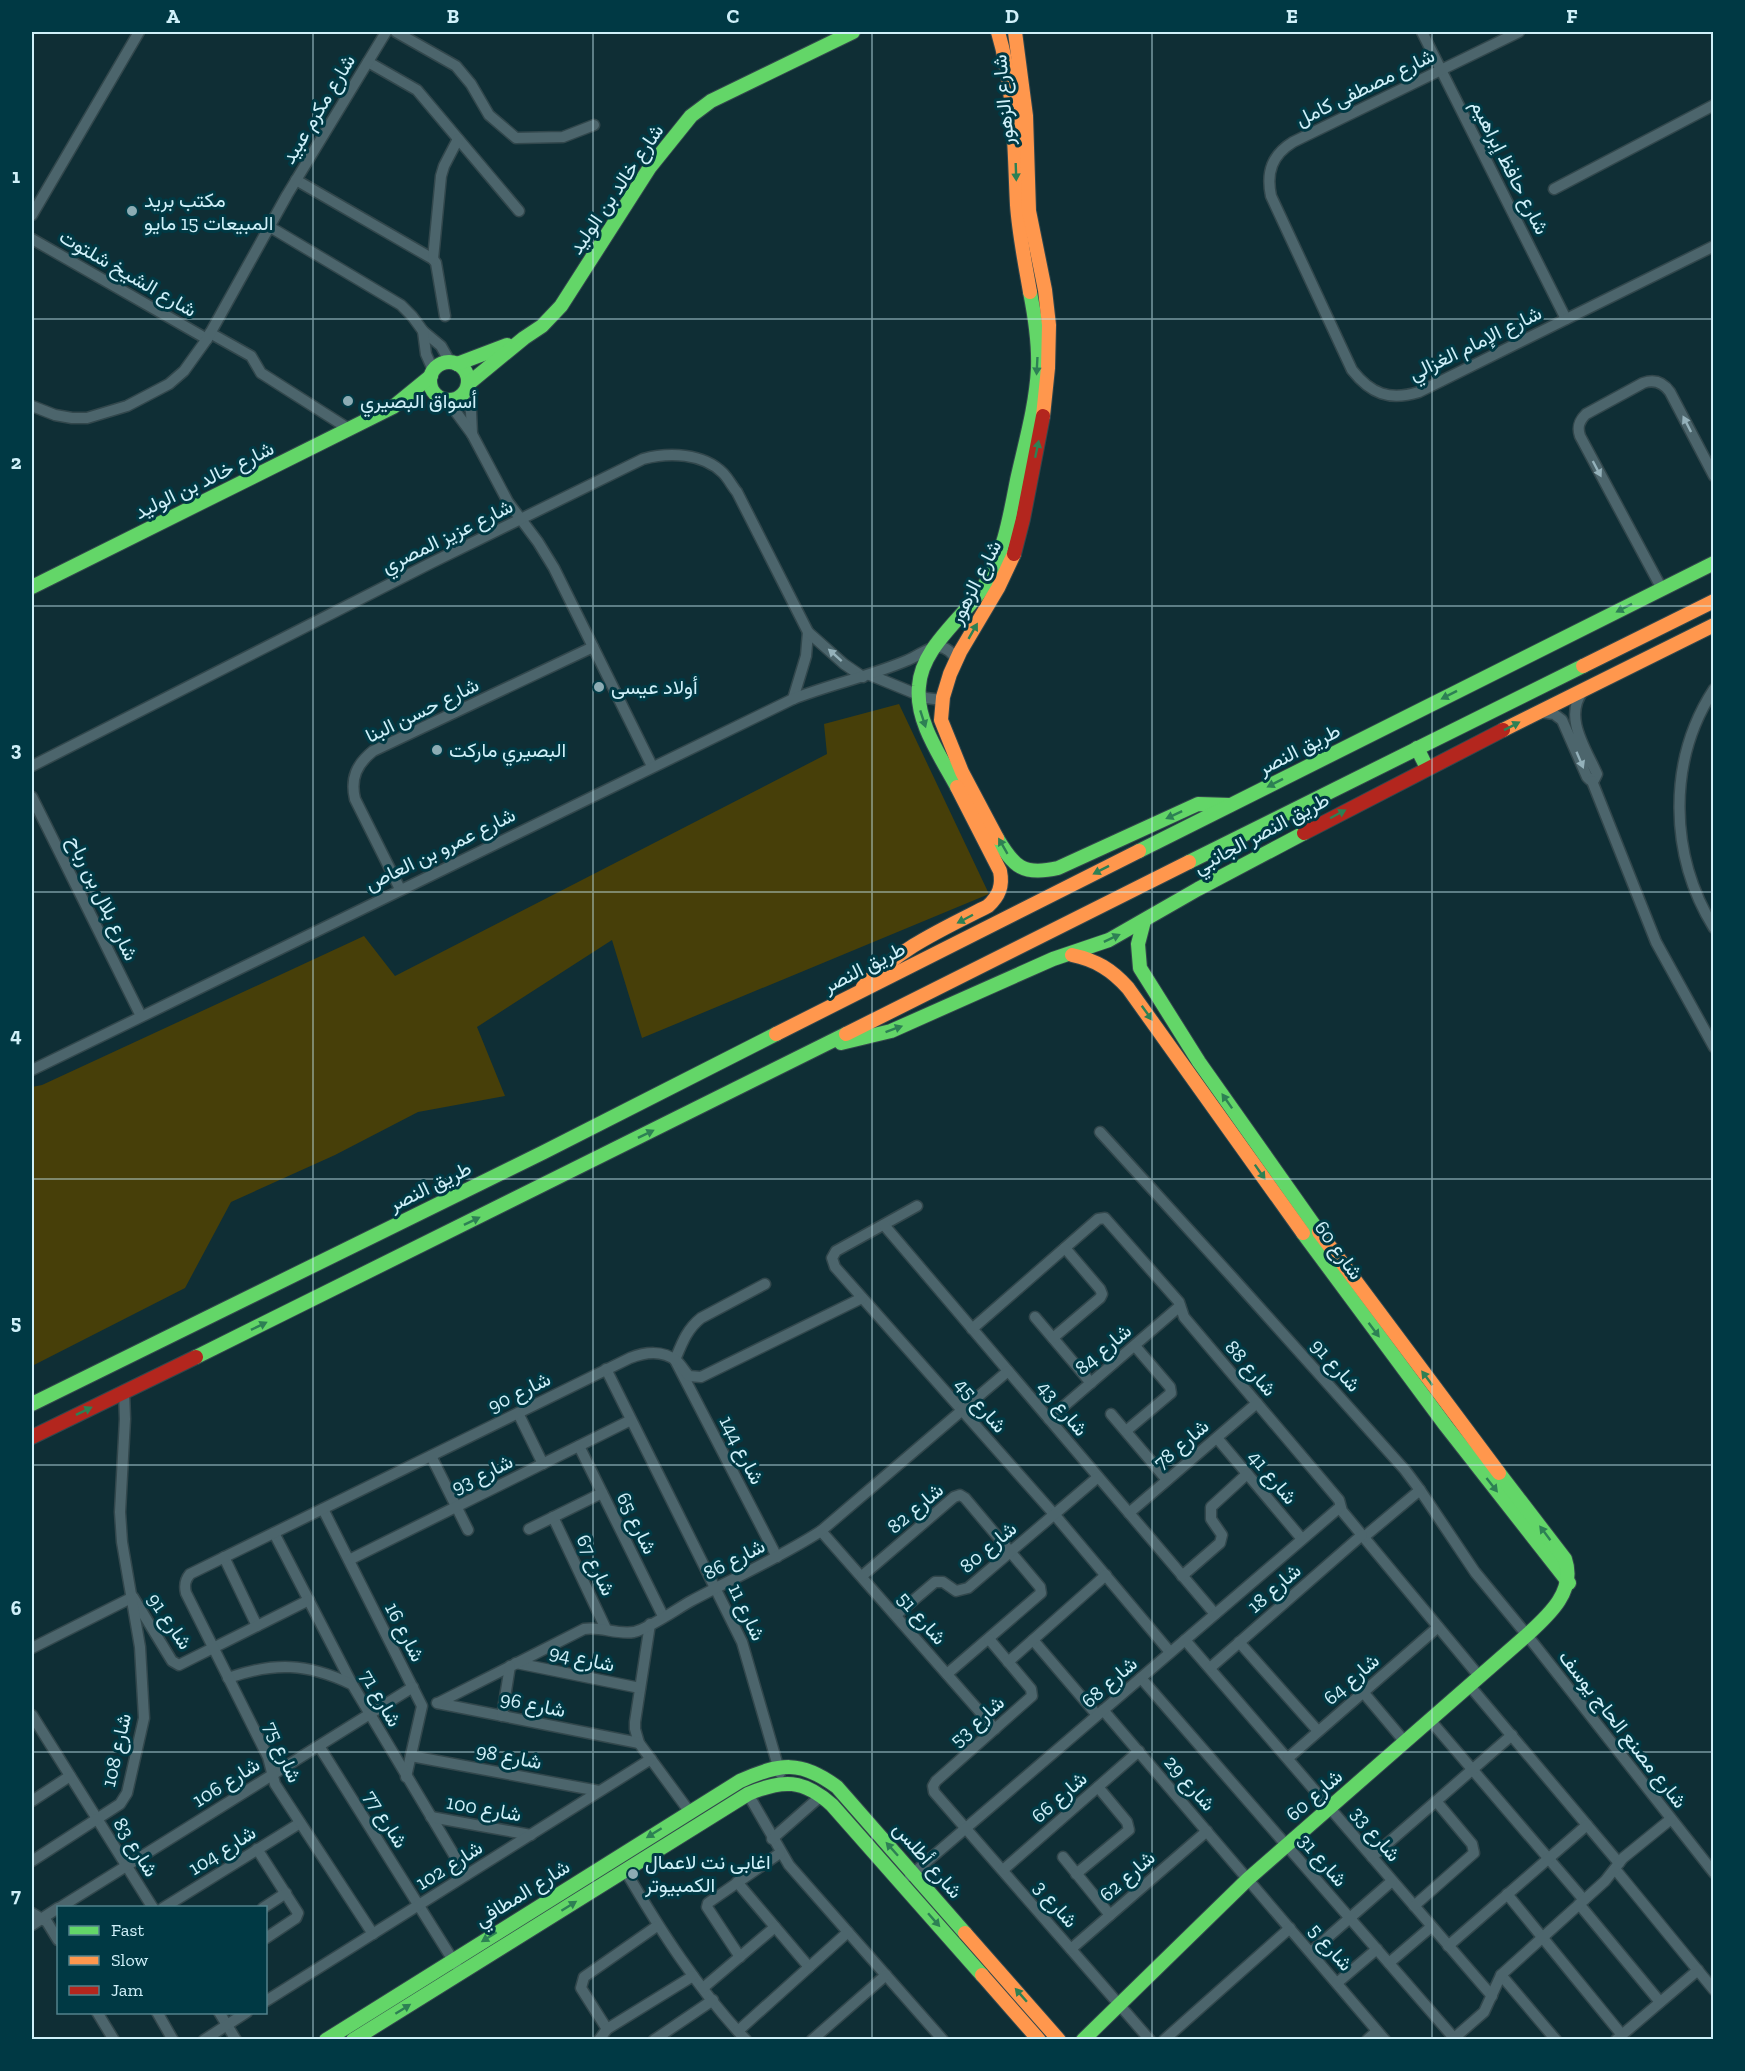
<svg xmlns="http://www.w3.org/2000/svg" width="1745" height="2071" viewBox="0 0 1745 2071" font-family="'Zilla Slab',Vazirmatn,serif">
<style>
.green{fill:#473f09}
.lines{fill:none;stroke-linecap:round;stroke-linejoin:round}
.street-casing{stroke:#32474c;stroke-width:13}
.fast-casing{stroke:#32474c;stroke-width:16}
.slow-casing{stroke:#32474c;stroke-width:16}
.jam-casing{stroke:#32474c;stroke-width:16}
.street{stroke:#4c656c;stroke-width:10}
.fast{stroke:#63d668;stroke-width:14}
.slow{stroke:#ff974d;stroke-width:14}
.jam{stroke:#b3261e;stroke-width:14}
.oneway{fill:#2d8054}
.oneway2{fill:#94b1ba}
.grid{fill:none;stroke:#cff0f9;stroke-width:1.5;stroke-opacity:0.55}
.poi-dot{fill:#8cacb4;stroke:#003944;stroke-width:2}
.labels{text-anchor:middle;dominant-baseline:central;stroke-width:6;stroke-linejoin:round;paint-order:stroke}
.street-label{font-size:20px;fill:#cff0f9;stroke:#003944}
.poi-label{font-size:20px;fill:#cff0f9;stroke:#003944;text-anchor:start}
.neatline{fill:none;stroke:#cff0f9;stroke-width:2}
.grid-label{font-size:20px;text-anchor:middle;font-weight:bold;fill:#cff0f9}
</style>
<rect width="100%" height="100%" fill="#0f2e35"/>
<path class="green" d="M 899,704 L 989,894 L 642,1038 L 612,940 L 477,1027 L 505,1096 L 418,1112 L 335,1155 L 231,1202 L 185,1288 L 32,1366 L 32,1087 L 42,1085 L 364,936 L 395,976 L 827,754 L 824,724 Z"/>
<g class="lines">
<defs>
<g id="street">
<path d="M 396,32 L 456,66 L 471,84 L 489,115 L 516,138 L 563,137 L 594,125"/>
<path d="M 1422,32 L 1566,319"/>
<path d="M 1519,32 L 1293,142 C 1272,155 1266,172 1271,196 L 1352,370 C 1371,394 1389,401 1419,392 L 1714,246"/>
<path d="M 368,62 L 417,90 L 519,211"/>
<path d="M 296,180 L 433,259 L 436,263 L 445,316"/>
<path d="M 1554,189 L 1714,105"/>
<path d="M 32,215 L 139,32"/>
<path d="M 270,227 L 401,305 L 412,316 L 423,331 L 441,346 L 450,362"/>
<path d="M 32,239 L 207,339"/>
<path d="M 433,259 L 441,176 L 444,166 L 458,139"/>
<path d="M 423,331 L 426,354 L 433,370"/>
<path d="M 210,333 L 251,356 L 261,373 L 349,429"/>
<path d="M 466,390 L 471,412 L 472,434"/>
<path d="M 447,400 L 472,434 L 508,502 L 538,542 L 554,568 L 652,766"/>
<path d="M 32,406 L 55,415 L 72,418 L 87,418 L 127,406 L 169,384 L 184,371 L 207,339 L 287,195 L 386,32"/>
<path d="M 1662,589 L 1580,436 C 1577,427 1579,421 1586,414 L 1643,383 C 1654,379 1663,382 1670,392 L 1714,476"/>
<path d="M 870,675 L 926,698 L 942,700"/>
<path d="M 1714,689 C 1667,761 1669,855 1714,928"/>
<path d="M 793,699 L 806,656 L 808,632"/>
<path d="M 1540,712 L 1554,714 L 1562,720 L 1587,777 L 1590,780 L 1594,780 L 1597,774 C 1586,749 1563,717 1583,691"/>
<path d="M 32,766 L 431,563 L 643,459 C 669,452 703,453 723,473 C 728,478 732,486 737,492 L 808,632 L 844,664 L 863,677"/>
<path d="M 1592,781 L 1656,942 L 1714,1047"/>
<path d="M 32,797 L 141,1016"/>
<path d="M 400,889 L 355,799 C 350,778 357,764 373,751 L 593,647"/>
<path d="M 32,1070 L 793,699 C 831,684 871,676 908,660 C 918,656 928,647 939,647 C 947,647 952,653 957,660"/>
<path d="M 1100,1132 L 1233,1278 L 1405,1470 L 1420,1490 L 1475,1572 L 1527,1635 L 1714,1873"/>
<path d="M 917,1206 L 836,1251 L 832,1258 L 835,1267 L 1054,1514 L 1170,1652"/>
<path d="M 884,1225 L 1215,1614"/>
<path d="M 765,1284 L 701,1318 C 687,1329 682,1343 675,1360 L 777,1557"/>
<path d="M 1035,1317 L 1091,1383"/>
<path d="M 972,1329 L 1098,1219 L 1105,1218 L 1179,1302 L 1184,1317 L 1339,1500 L 1342,1511 L 1479,1676"/>
<path d="M 1053,1338 L 1100,1298 L 1102,1294 L 1100,1289 L 1065,1248"/>
<path d="M 606,1369 L 742,1642 L 780,1773"/>
<path d="M 518,1413 L 543,1464"/>
<path d="M 1111,1414 L 1167,1480"/>
<path d="M 1049,1419 L 1180,1306"/>
<path d="M 1126,1431 L 1171,1393 L 1170,1387 L 1135,1346"/>
<path d="M 1217,1438 L 1302,1539"/>
<path d="M 579,1446 L 663,1616"/>
<path d="M 431,1456 L 468,1530"/>
<path d="M 323,1509 L 422,1706 L 406,1777"/>
<path d="M 1129,1513 L 1257,1403"/>
<path d="M 553,1517 L 606,1629"/>
<path d="M 529,1529 L 602,1493"/>
<path d="M 821,1531 L 995,1729"/>
<path d="M 274,1533 L 352,1684 L 466,1875"/>
<path d="M 1364,1537 L 1420,1490"/>
<path d="M 224,1557 L 257,1626"/>
<path d="M 349,1560 L 631,1420"/>
<path d="M 862,1576 L 954,1497 L 960,1495 L 965,1498 L 1040,1587 L 1041,1593 L 947,1674"/>
<path d="M 1182,1576 L 1220,1543 L 1222,1535 L 1211,1519 L 1211,1507 L 1247,1474"/>
<path d="M 896,1615 L 935,1582 L 943,1582 L 956,1591 L 968,1588 L 1098,1477"/>
<path d="M 650,1624 L 635,1722 L 635,1729 L 639,1743 L 689,1811"/>
<path d="M 989,1639 L 1031,1689 L 1032,1696 L 936,1781 L 933,1786 L 934,1792 L 1150,2040"/>
<path d="M 1033,1640 L 1097,1715"/>
<path d="M 1185,1640 L 1492,1996"/>
<path d="M 1239,1642 L 1318,1731"/>
<path d="M 32,1648 L 133,1597 L 172,1661 L 179,1665 L 309,1600"/>
<path d="M 1008,1662 L 1106,1575"/>
<path d="M 516,1663 L 640,1688"/>
<path d="M 1210,1668 L 1362,1535"/>
<path d="M 228,1678 C 274,1662 307,1663 351,1684"/>
<path d="M 1141,1678 L 1454,2038"/>
<path d="M 1469,1685 L 1619,1863"/>
<path d="M 1363,1692 L 1405,1742"/>
<path d="M 437,1703 L 639,1743"/>
<path d="M 438,1703 L 584,1629 C 601,1626 616,1635 634,1632 C 650,1628 675,1610 691,1601 C 734,1578 779,1558 821,1531 L 1008,1371"/>
<path d="M 1103,1710 L 1385,2040"/>
<path d="M 32,1715 L 153,1908"/>
<path d="M 502,1716 L 510,1666"/>
<path d="M 1430,1720 L 1584,1900"/>
<path d="M 319,1746 L 456,1965"/>
<path d="M 411,1756 L 599,1791"/>
<path d="M 1288,1758 L 1438,1627"/>
<path d="M 748,1794 L 789,1865 L 943,2040"/>
<path d="M 32,1801 L 70,1776"/>
<path d="M 431,1817 L 531,1835"/>
<path d="M 772,1839 L 822,1795"/>
<path d="M 257,1849 L 298,1913 L 296,1918 L 266,1938"/>
<path d="M 1063,1857 L 1110,1915"/>
<path d="M 1372,1857 L 1512,1735"/>
<path d="M 32,1861 L 120,1804 L 127,1793 L 144,1718 L 140,1647 L 122,1542 L 120,1512 L 125,1419 L 124,1392"/>
<path d="M 1615,1869 L 1714,1990"/>
<path d="M 625,1870 C 660,1930 698,1989 746,2040"/>
<path d="M 1003,1870 L 1139,1751"/>
<path d="M 1076,1874 L 1129,1830 L 1127,1822 L 1098,1787"/>
<path d="M 910,1876 L 1340,1507"/>
<path d="M 737,1882 L 809,1967"/>
<path d="M 1507,1894 L 1622,2035"/>
<path d="M 1579,1904 L 1660,2002"/>
<path d="M 1414,1906 L 1474,1853 L 1472,1844 L 1436,1801"/>
<path d="M 59,1908 L 413,1687"/>
<path d="M 163,1908 L 300,1823"/>
<path d="M 263,1908 L 286,1893"/>
<path d="M 32,1913 L 47,1922 L 58,1940"/>
<path d="M 32,1925 L 58,1908"/>
<path d="M 373,1934 L 275,1784 L 268,1757 L 186,1593 C 184,1585 185,1580 190,1574 L 630,1358 C 645,1352 663,1350 677,1361 C 682,1366 685,1372 689,1376 L 701,1377 L 862,1298"/>
<path d="M 1448,1946 L 1587,1825"/>
<path d="M 1071,1949 L 1207,1831"/>
<path d="M 1311,1952 L 1392,1881"/>
<path d="M 740,1957 L 707,1907 L 708,1903 L 780,1853"/>
<path d="M 1389,1963 L 1431,1927"/>
<path d="M 1501,1975 L 1556,2040"/>
<path d="M 1337,1983 L 1377,1949"/>
<path d="M 703,1988 L 775,1927"/>
<path d="M 266,2001 L 651,1759"/>
<path d="M 97,2012 L 114,2040"/>
<path d="M 157,2012 L 173,2040"/>
<path d="M 219,2012 L 236,2040"/>
<path d="M 607,2029 L 581,1988 L 584,1977 L 657,1926"/>
<path d="M 738,2031 L 848,1932"/>
<path d="M 204,2040 L 247,2012"/>
<path d="M 599,2040 L 607,2029 L 693,1976"/>
<path d="M 654,2040 L 713,2000"/>
<path d="M 812,2040 L 886,1975"/>
<path d="M 1164,2040 L 1290,1928"/>
<path d="M 1367,2040 L 1377,2031"/>
<path d="M 1452,2040 L 1484,2012 L 1501,1975 L 1605,1881 L 1623,1858 L 1671,1819"/>
<path d="M 1616,2040 L 1698,1970"/>
</g>
<g id="fast">
<circle cx="449" cy="381" r="19"/>
<path d="M 457,364 L 507,345"/>
<path d="M 468,384 L 524,338 L 542,326 L 561,306 L 650,167 L 691,116 L 711,101 L 853,32"/>
<path d="M 32,587 L 393,407 L 431,376"/>
<path d="M 1417,748 L 1427,768"/>
<path d="M 957,787 C 941,757 915,721 919,686 C 922,645 965,618 985,584 C 1004,553 1010,516 1017,480 C 1025,444 1036,406 1038,369 C 1039,343 1035,317 1030,292"/>
<path d="M 997,838 C 1014,867 1023,876 1058,868 L 1198,804 L 1230,805"/>
<path d="M 1139,851 L 1714,563"/>
<path d="M 1189,862 L 1583,666"/>
<path d="M 1144,921 L 1138,944 L 1140,968 L 1199,1062 L 1319,1232"/>
<path d="M 841,1043 L 891,1031 L 1053,959 L 1109,940 L 1198,889 L 1304,833"/>
<path d="M 1303,1233 L 1446,1426 L 1569,1583"/>
<path d="M 196,1357 L 846,1034"/>
<path d="M 32,1404 L 544,1152 L 776,1034"/>
<path d="M 326,2040 L 740,1781 C 780,1763 801,1760 837,1787 L 965,1933"/>
<path d="M 353,2040 L 748,1794 C 783,1779 803,1779 832,1805 L 982,1975"/>
<path d="M 1083,2040 L 1248,1879 L 1527,1635 C 1549,1615 1576,1591 1565,1559 L 1499,1473"/>
</g>
<g id="slow">
<path d="M 998,32 C 1015,89 1014,146 1017,205 C 1019,234 1025,263 1030,292"/>
<path d="M 1015,32 L 1026,116 L 1029,211 L 1045,290 L 1049,325 L 1048,368 L 1043,416"/>
<path d="M 1583,666 L 1714,601"/>
<path d="M 1503,730 L 1714,625"/>
<path d="M 997,838 L 962,772 L 941,720 L 943,697 L 950,674 L 960,652 L 998,588 L 1014,554"/>
<path d="M 1072,955 C 1096,960 1112,970 1128,988 L 1303,1233"/>
<path d="M 863,987 C 897,949 943,929 988,906 C 999,896 1003,886 1000,871 L 957,787"/>
<path d="M 776,1034 L 1139,851"/>
<path d="M 846,1034 L 1189,862"/>
<path d="M 1319,1232 L 1499,1473"/>
<path d="M 965,1933 L 1059,2040"/>
<path d="M 982,1975 L 1039,2040"/>
</g>
<g id="jam">
<path d="M 1014,554 L 1023,519 L 1043,416"/>
<path d="M 1304,833 L 1503,730"/>
<path d="M 32,1437 L 196,1357"/>
</g>
</defs>
<use href="#street" class="street-casing"/>
<use href="#fast" class="fast-casing"/>
<use href="#slow" class="slow-casing"/>
<use href="#jam" class="jam-casing"/>
<use href="#street" class="street"/>
<use href="#fast" class="fast"/>
<use href="#slow" class="slow"/>
<use href="#jam" class="jam"/>
</g>
<defs><path id="oneway-solid" d="M-6-.8H1V-3.2L6.5 0L1 3.2V.8H-6Z" transform="scale(1.5)"/></defs>
<g class="oneway">
<use href="#oneway-solid" transform="translate(1016 172) rotate(88)"/>
<use href="#oneway-solid" transform="translate(1037 366) rotate(93)"/>
<use href="#oneway-solid" transform="translate(1037 449) rotate(-78)"/>
<use href="#oneway-solid" transform="translate(1624 608) rotate(153)"/>
<use href="#oneway-solid" transform="translate(973 631) rotate(-60)"/>
<use href="#oneway-solid" transform="translate(1449 695) rotate(153)"/>
<use href="#oneway-solid" transform="translate(923 719) rotate(72)"/>
<use href="#oneway-solid" transform="translate(1512 726) rotate(-27)"/>
<use href="#oneway-solid" transform="translate(1275 783) rotate(153)"/>
<use href="#oneway-solid" transform="translate(1338 814) rotate(-28)"/>
<use href="#oneway-solid" transform="translate(1174 815) rotate(155)"/>
<use href="#oneway-solid" transform="translate(1003 846) rotate(-120)"/>
<use href="#oneway-solid" transform="translate(1101 870) rotate(153)"/>
<use href="#oneway-solid" transform="translate(965 919) rotate(152)"/>
<use href="#oneway-solid" transform="translate(1112 938) rotate(-25)"/>
<use href="#oneway-solid" transform="translate(1147 1013) rotate(54)"/>
<use href="#oneway-solid" transform="translate(894 1029) rotate(-20)"/>
<use href="#oneway-solid" transform="translate(1227 1101) rotate(-125)"/>
<use href="#oneway-solid" transform="translate(646 1134) rotate(-26)"/>
<use href="#oneway-solid" transform="translate(1260 1172) rotate(55)"/>
<use href="#oneway-solid" transform="translate(472 1221) rotate(-26)"/>
<use href="#oneway-solid" transform="translate(259 1326) rotate(-26)"/>
<use href="#oneway-solid" transform="translate(1374 1330) rotate(53)"/>
<use href="#oneway-solid" transform="translate(1427 1378) rotate(-127)"/>
<use href="#oneway-solid" transform="translate(84 1411) rotate(-26)"/>
<use href="#oneway-solid" transform="translate(1492 1485) rotate(52)"/>
<use href="#oneway-solid" transform="translate(1545 1533) rotate(-127)"/>
<use href="#oneway-solid" transform="translate(654 1833) rotate(148)"/>
<use href="#oneway-solid" transform="translate(892 1849) rotate(-132)"/>
<use href="#oneway-solid" transform="translate(569 1906) rotate(-32)"/>
<use href="#oneway-solid" transform="translate(934 1920) rotate(49)"/>
<use href="#oneway-solid" transform="translate(489 1937) rotate(148)"/>
<use href="#oneway-solid" transform="translate(1021 1995) rotate(-131)"/>
<use href="#oneway-solid" transform="translate(403 2009) rotate(-32)"/>
</g>
<g class="oneway2">
<use href="#oneway-solid" transform="translate(1687 424) rotate(-117)"/>
<use href="#oneway-solid" transform="translate(1597 469) rotate(62)"/>
<use href="#oneway-solid" transform="translate(835 655) rotate(-138)"/>
<use href="#oneway-solid" transform="translate(1580 760) rotate(67)"/>
</g>
<path class="grid" d="M 313,32 L 313,2040M 593,32 L 593,2040M 872,32 L 872,2040M 1152,32 L 1152,2040M 1432,32 L 1432,2040M 32,319 L 1714,319M 32,606 L 1714,606M 32,892 L 1714,892M 32,1179 L 1714,1179M 32,1465 L 1714,1465M 32,1752 L 1714,1752"/>
<g class="poi-dot">
<circle cx="132" cy="211" r="6"/>
<circle cx="348" cy="401" r="6"/>
<circle cx="599" cy="687" r="6"/>
<circle cx="437" cy="750" r="6"/>
<circle cx="633" cy="1874" r="6"/>
</g>
<g class="labels">
<g class="street-label">
<text transform="translate(1365 87) rotate(-26)">شارع مصطفى كامل</text>
<text transform="translate(1003 100) rotate(-95)">شارع الزهور</text>
<text transform="translate(318 109) rotate(-59)">شارع مكرم عبيد</text>
<text transform="translate(1510 167) rotate(63)">شارع حافظ إبراهيم</text>
<text transform="translate(616 189) rotate(-56)">شارع خالد بن الوليد</text>
<text transform="translate(128 273) rotate(30)">شارع الشيخ شلتوت</text>
<text transform="translate(1475 343) rotate(-26)">شارع الإمام الغزالي</text>
<text transform="translate(204 480) rotate(-26)">شارع خالد بن الوليد</text>
<text transform="translate(447 536) rotate(-26)">شارع عزيز المصري</text>
<text transform="translate(975 582) rotate(-63)">شارع الزهور</text>
<text transform="translate(422 710) rotate(-26)">شارع حسن البنا</text>
<text transform="translate(1299 749) rotate(-27)">طريق النصر</text>
<text transform="translate(1261 833) rotate(-28)">طريق النصر الجانبي</text>
<text transform="translate(440 849) rotate(-26)">شارع عمرو بن العاص</text>
<text transform="translate(103 898) rotate(64)">شارع بلال بن رباح</text>
<text transform="translate(864 967) rotate(-27)">طريق النصر</text>
<text transform="translate(430 1186) rotate(-26)">طريق النصر</text>
<text transform="translate(1339 1250) rotate(54)">شارع 60</text>
<text transform="translate(1103 1349) rotate(-40)">شارع 84</text>
<text transform="translate(1336 1365) rotate(48)">شارع 91</text>
<text transform="translate(1251 1368) rotate(49)">شارع 88</text>
<text transform="translate(519 1392) rotate(-26)">شارع 90</text>
<text transform="translate(981 1405) rotate(48)">شارع 45</text>
<text transform="translate(1063 1408) rotate(50)">شارع 43</text>
<text transform="translate(1181 1444) rotate(-40)">شارع 78</text>
<text transform="translate(742 1450) rotate(63)">شارع 144</text>
<text transform="translate(482 1474) rotate(-26)">شارع 93</text>
<text transform="translate(1273 1477) rotate(50)">شارع 41</text>
<text transform="translate(915 1508) rotate(-40)">شارع 82</text>
<text transform="translate(637 1523) rotate(64)">شارع 65</text>
<text transform="translate(988 1547) rotate(-40)">شارع 80</text>
<text transform="translate(734 1559) rotate(-27)">شارع 86</text>
<text transform="translate(596 1565) rotate(65)">شارع 67</text>
<text transform="translate(1274 1588) rotate(-41)">شارع 18</text>
<text transform="translate(747 1612) rotate(65)">شارع 11</text>
<text transform="translate(922 1618) rotate(49)">شارع 51</text>
<text transform="translate(170 1621) rotate(56)">شارع 91</text>
<text transform="translate(405 1632) rotate(63)">شارع 16</text>
<text transform="translate(582 1658) rotate(12)">شارع 94</text>
<text transform="translate(1351 1679) rotate(-41)">شارع 64</text>
<text transform="translate(1109 1682) rotate(-41)">شارع 68</text>
<text transform="translate(381 1698) rotate(60)">شارع 71</text>
<text transform="translate(533 1704) rotate(11)">شارع 96</text>
<text transform="translate(977 1721) rotate(-42)">شارع 53</text>
<text transform="translate(1623 1729) rotate(52)">شارع مصنع الحاج يوسف</text>
<text transform="translate(116 1750) rotate(-77)">شارع 108</text>
<text transform="translate(283 1752) rotate(66)">شارع 75</text>
<text transform="translate(509 1756) rotate(11)">شارع 98</text>
<text transform="translate(226 1782) rotate(-32)">شارع 106</text>
<text transform="translate(1190 1783) rotate(49)">شارع 29</text>
<text transform="translate(1314 1795) rotate(-41)">شارع 60</text>
<text transform="translate(1059 1797) rotate(-41)">شارع 66</text>
<text transform="translate(484 1808) rotate(10)">شارع 100</text>
<text transform="translate(386 1819) rotate(58)">شارع 77</text>
<text transform="translate(1376 1834) rotate(50)">شارع 33</text>
<text transform="translate(136 1847) rotate(58)">شارع 83</text>
<text transform="translate(222 1850) rotate(-32)">شارع 104</text>
<text transform="translate(928 1860) rotate(49)">شارع أطلس</text>
<text transform="translate(1323 1860) rotate(49)">شارع 31</text>
<text transform="translate(449 1865) rotate(-32)">شارع 102</text>
<text transform="translate(1127 1876) rotate(-41)">شارع 62</text>
<text transform="translate(522 1893) rotate(-32)">شارع المطافي</text>
<text transform="translate(1056 1904) rotate(49)">شارع 3</text>
<text transform="translate(1331 1947) rotate(49)">شارع 5</text>
</g>
<g class="poi-label">
<text x="144" y="200">مكتب بريد<tspan x="144" dy="23">المبيعات 15 مايو</tspan></text>
<text x="360" y="401">أسواق البصيري</text>
<text x="611" y="687">أولاد عيسى</text>
<text x="449" y="750">البصيري ماركت</text>
<text x="645" y="1862">اغابى نت لاعمال<tspan x="645" dy="23">الكمبيوتر</tspan></text>
</g>
</g>
<rect width="1745" height="2071" fill="none" stroke="#003944" stroke-width="66"/>
<rect x="57" y="1906" width="210" height="108" fill="#003944" stroke="#53828c" stroke-width="1.5"/>
<rect x="69" y="1926" width="30" height="9" fill="#63d668" stroke="#53828c" stroke-width="1.5"/>
<text x="111" y="1936" font-size="18" fill="#cff0f9">Fast</text>
<rect x="69" y="1956" width="30" height="9" fill="#ff974d" stroke="#53828c" stroke-width="1.5"/>
<text x="111" y="1966" font-size="18" fill="#cff0f9">Slow</text>
<rect x="69" y="1986" width="30" height="9" fill="#b3261e" stroke="#53828c" stroke-width="1.5"/>
<text x="111" y="1996" font-size="18" fill="#cff0f9">Jam</text>
<rect x="33" y="33" width="1679" height="2005" class="neatline"/>
<g class="grid-label">
<text x="173" y="23">A</text>
<text x="453" y="23">B</text>
<text x="733" y="23">C</text>
<text x="1012" y="23">D</text>
<text x="1292" y="23">E</text>
<text x="1572" y="23">F</text>
<text x="16" y="183">1</text>
<text x="16" y="469">2</text>
<text x="16" y="756">3</text>
<text x="16" y="1042">4</text>
<text x="16" y="1329">5</text>
<text x="16" y="1615">6</text>
<text x="16" y="1902">7</text>
</g>
</svg>
